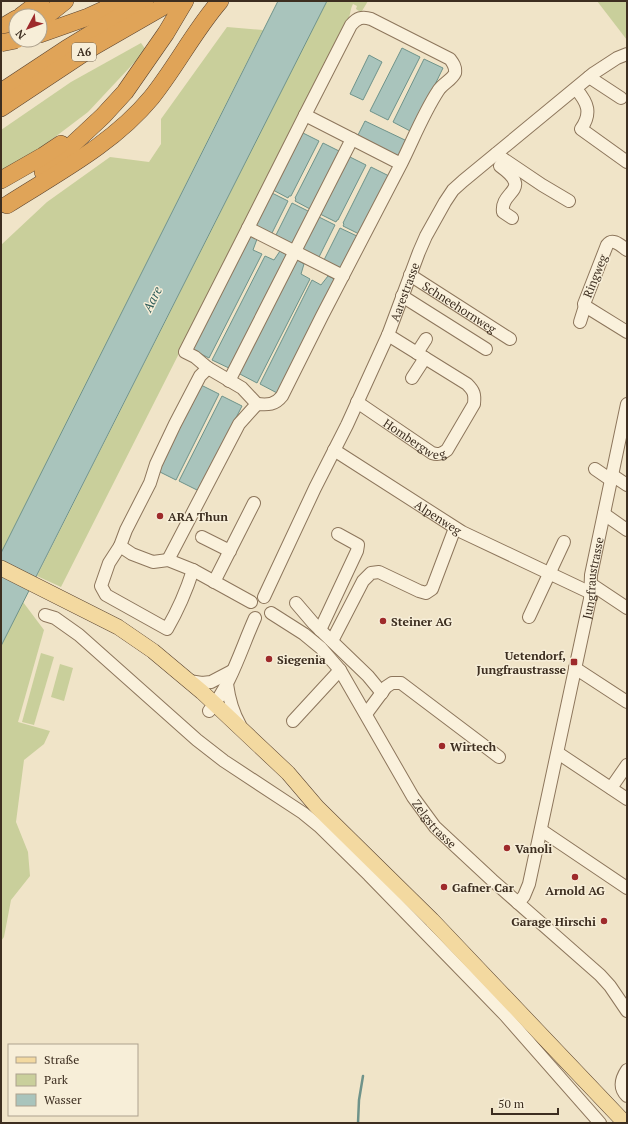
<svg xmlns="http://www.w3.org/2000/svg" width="628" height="1124" viewBox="0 0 628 1124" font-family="'PT Serif',serif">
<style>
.green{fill:#c9cf9b}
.water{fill:#a9c4bc;stroke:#6f938a}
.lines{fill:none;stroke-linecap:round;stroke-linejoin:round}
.stream{stroke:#6f938a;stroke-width:2.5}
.minor-casing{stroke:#8d765c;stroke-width:14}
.major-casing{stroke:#5b4430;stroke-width:16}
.highway-casing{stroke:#5b4430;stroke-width:18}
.minor{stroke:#faf1dc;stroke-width:12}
.major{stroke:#f3d9a0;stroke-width:15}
.highway{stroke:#e0a458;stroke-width:17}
.highway-bridge-casing{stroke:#5b4430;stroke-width:18;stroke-linecap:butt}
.highway-bridge{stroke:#e0a458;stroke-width:17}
.poi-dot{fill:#9e2a2b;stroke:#f7eed8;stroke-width:1.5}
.labels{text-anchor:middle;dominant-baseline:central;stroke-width:3;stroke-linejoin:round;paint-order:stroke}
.shield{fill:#f7eed8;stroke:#756857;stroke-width:1}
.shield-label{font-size:11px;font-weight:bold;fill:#3d2e20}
.street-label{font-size:12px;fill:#3d2e20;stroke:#f7eed8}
.poi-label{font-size:12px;font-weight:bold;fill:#3d2e20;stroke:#f7eed8;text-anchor:start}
.water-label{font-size:13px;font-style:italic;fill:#2f5d5a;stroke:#f7eed8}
</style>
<rect width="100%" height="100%" fill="#f0e4c8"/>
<g class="green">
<path d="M 327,1 L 368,1 L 362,11 L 359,11 L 356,9 L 357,6 L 353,4 C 350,9 351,14 348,19 L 61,587 L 37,576 Z"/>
<path d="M 597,1 L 627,1 L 627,40 Z"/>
<path d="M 227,27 L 263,30 L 1,553 L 1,245 L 47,202 L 110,157 L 149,162 L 161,144 L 161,119 Z"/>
<path d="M 141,43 L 146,50 L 88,112 L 30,156 L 1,172 L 1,130 L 71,82 Z"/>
<path d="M 23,602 L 44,630 L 18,722 L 50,731 L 44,744 L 24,760 L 16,822 L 28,852 L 30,876 L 11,900 L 4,937 L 1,941 L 1,646 Z"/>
<path d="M 41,653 L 54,657 L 34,725 L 22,722 Z"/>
<path d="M 60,664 L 73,668 L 64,701 L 51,697 Z"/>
</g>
<g class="water">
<path d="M 278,1 L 327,1 L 1,646 L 1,553 Z"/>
<path d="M 402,48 L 420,57 L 388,120 L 370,111 Z"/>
<path d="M 369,55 L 382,62 L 363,100 L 350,94 Z"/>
<path d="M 424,59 L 443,68 L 412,132 L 393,122 Z"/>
<path d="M 365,121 L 407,141 L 399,157 L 357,137 Z"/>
<path d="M 301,132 L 319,141 L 291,196 L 289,196 L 288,198 L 273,190 Z"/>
<path d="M 323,143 L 341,152 L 310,209 L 295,201 L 296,199 L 295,198 Z"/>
<path d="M 348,156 L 366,165 L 338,220 L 337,220 L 336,222 L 320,214 Z"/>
<path d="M 371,167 L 389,176 L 359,234 L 343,226 L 344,224 L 343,223 Z"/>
<path d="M 270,192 L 288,201 L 271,235 L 253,226 Z"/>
<path d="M 292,203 L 310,212 L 293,246 L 275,237 Z"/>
<path d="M 317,216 L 335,225 L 318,259 L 300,250 Z"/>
<path d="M 340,228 L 359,237 L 341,271 L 323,262 Z"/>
<path d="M 248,235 L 257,239 L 253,250 L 262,254 L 209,358 L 191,349 Z"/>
<path d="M 280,251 L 289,256 L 231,369 L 212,360 L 265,256 L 274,260 Z"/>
<path d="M 296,259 L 304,264 L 301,274 L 310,279 L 257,383 L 238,373 Z"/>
<path d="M 328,276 L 337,280 L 279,394 L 260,384 L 312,280 L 321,285 Z"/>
<path d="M 199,384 L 219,394 L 176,480 L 156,470 Z"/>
<path d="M 222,396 L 242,406 L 199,491 L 179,481 Z"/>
</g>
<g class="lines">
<path class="stream" d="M 358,1123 L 359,1100 L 363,1076"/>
<defs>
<g id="minor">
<path d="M 589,77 L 621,98"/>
<path d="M 576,89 C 588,103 592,113 581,129 L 627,162"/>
<path d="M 496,154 L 542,185 L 569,201"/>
<path d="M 500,166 C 534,191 500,190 503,212 L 512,218"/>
<path d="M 248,228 L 305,115"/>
<path d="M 627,250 C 621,246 613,237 607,245 L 584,304 L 585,306 L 627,332"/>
<path id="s1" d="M 410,275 L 510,339"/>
<path d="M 402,296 L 486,349"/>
<path d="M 580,322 L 585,306"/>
<path d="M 417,353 L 426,339"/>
<path d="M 208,368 L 195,357 L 185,352 L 248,228 L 343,276"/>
<path d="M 412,378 L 425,358"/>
<path d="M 229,381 L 352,139"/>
<path id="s2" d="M 357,402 L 432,453 C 438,455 442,454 447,450 L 474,404 C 475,394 474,391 467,384 L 388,335"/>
<path d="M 257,404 C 268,405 275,405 282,396 L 322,316 L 401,164 L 305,115 L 351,25 C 357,18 362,16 371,19 L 450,59 C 453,63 456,67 455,73 C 452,80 442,84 438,91 C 423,114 413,140 401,164"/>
<path id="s3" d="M 334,450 L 462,532 L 591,593"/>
<path d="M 595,469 L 611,480"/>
<path d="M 612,475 L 627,485"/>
<path d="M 604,514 L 627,530"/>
<path d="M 202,537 L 230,551"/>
<path d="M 120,546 L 132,554 L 153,562 L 168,560 L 193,570 L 251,602"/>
<path d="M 168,560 L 239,424 L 257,404 L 242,388 L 208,368 L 200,376 L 175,424 L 156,464 L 150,483 L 126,530 L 120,546 L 109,563 L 101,586 L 106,595 L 167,629 C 178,610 186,592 193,570"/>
<path d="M 214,582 L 254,503"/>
<path d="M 591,584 L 627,608"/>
<path id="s4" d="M 264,597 L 315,488 L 347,425 L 388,335 L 419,252 L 426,236 L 445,202 L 453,190 L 463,181 L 594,73 L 617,58 L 627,54"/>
<path d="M 296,603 L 314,624 L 368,676 L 382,693"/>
<path id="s5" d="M 271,613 L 304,634 L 321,648 L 340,670 L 413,797 L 435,827 L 492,880 L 600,975 L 610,986 L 627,1011"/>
<path d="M 45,615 L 55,618 L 79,635 L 197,740 L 224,761 L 303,813 L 319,826 L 369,875 L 478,987 L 505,1015 L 600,1123"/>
<path d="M 529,617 L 564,542"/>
<path d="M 320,630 L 357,551 L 358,545 L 338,534"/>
<path d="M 332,641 L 363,581 L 371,573 L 379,572 L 419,591 L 426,593 L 432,589 L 455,528"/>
<path d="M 575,668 L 627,702"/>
<path d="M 189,681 L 202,683 L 211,682 L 232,671"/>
<path d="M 227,684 C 229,699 232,711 240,725"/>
<path d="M 209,711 C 231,685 241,649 255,618"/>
<path d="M 366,714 L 386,687 L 392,683 L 401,683 L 499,757"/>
<path d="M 293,721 L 340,670"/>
<path d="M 558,753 L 627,799"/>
<path d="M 611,788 L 627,765"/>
<path d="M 541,830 L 627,888"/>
<path id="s6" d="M 518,903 L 524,896 L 529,884 L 590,599 L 591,575 L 627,404"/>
<path d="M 627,1070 C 621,1079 619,1088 627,1096"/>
</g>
<path id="major" d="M 1,568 L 118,627 L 153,651 L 202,692 L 288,773 L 317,807 L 432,920 L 625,1123"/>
<g id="highway">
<path d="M 21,16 L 41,1"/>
<path d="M 40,21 L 65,1"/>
<path d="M 1,28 L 16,19"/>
<path d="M 40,34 L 88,17 L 123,1"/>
<path d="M 1,92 L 66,49 L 145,1"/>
<path d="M 1,108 L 93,47 L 173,1"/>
<path d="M 43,172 L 103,116 L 125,92 L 166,33 L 185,1"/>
<path d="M 1,180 L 43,156 L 61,144"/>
<path d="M 7,205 C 57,173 113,144 151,98 C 176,67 194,31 220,1"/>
</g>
</defs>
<use href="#minor" class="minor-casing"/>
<use href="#major" class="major-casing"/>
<use href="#highway" class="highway-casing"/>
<use href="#minor" class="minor"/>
<use href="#major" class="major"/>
<use href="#highway" class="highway"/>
<defs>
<path id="highway-bridge" d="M 1,43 L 16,40"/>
</defs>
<use href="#highway-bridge" class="highway-bridge-casing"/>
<use href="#highway-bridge" class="highway-bridge"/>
</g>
<g class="poi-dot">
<circle cx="160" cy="516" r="4"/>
<circle cx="383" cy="621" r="4"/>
<circle cx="269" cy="659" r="4"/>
<rect x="570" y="658" width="8" height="8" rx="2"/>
<circle cx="442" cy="746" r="4"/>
<circle cx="507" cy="848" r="4"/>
<circle cx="575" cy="877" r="4"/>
<circle cx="444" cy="887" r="4"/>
<circle cx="604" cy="921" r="4"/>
</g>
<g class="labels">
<rect class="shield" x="72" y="43" width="24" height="18" rx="3"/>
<g class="shield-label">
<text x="84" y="52">A6</text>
</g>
<g class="street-label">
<text transform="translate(595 276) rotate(-68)">Ringweg</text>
<text stroke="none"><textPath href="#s4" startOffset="336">Aarestrasse</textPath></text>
<text stroke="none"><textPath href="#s1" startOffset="59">Schneehornweg</textPath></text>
<text stroke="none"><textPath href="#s2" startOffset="69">Hombergweg</textPath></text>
<text stroke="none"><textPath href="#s3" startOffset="124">Alpenweg</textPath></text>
<text stroke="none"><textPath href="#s6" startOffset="335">Jungfraustrasse</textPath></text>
<text stroke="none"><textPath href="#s5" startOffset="271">Zelgstrasse</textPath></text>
</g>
<g class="poi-label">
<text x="168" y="516">ARA Thun</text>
<text x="391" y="621">Steiner AG</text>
<text x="566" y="655" text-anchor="end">Uetendorf,<tspan x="566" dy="14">Jungfraustrasse</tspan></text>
<text x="277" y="659">Siegenia</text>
<text x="450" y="746">Wirtech</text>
<text x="515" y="848">Vanoli</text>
<text x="452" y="887">Gafner Car</text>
<text x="575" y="890" text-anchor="middle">Arnold AG</text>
<text x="596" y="921" text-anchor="end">Garage Hirschi</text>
</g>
<g class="water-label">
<text transform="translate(152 299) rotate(-63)">Aare</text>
</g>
</g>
<rect width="628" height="1124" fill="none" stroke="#3d2e20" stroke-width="4"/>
<rect x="8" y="1044" width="130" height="72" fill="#f7eed8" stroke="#ada18e"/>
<rect x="16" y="1057" width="20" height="6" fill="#f3d9a0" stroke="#ada18e"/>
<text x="44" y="1064" font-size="12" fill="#3d2e20">Straße</text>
<rect x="16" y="1074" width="20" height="12" fill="#c9cf9b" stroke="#ada18e"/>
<text x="44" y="1084" font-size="12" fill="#3d2e20">Park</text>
<rect x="16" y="1094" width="20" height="12" fill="#a9c4bc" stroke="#ada18e"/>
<text x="44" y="1104" font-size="12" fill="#3d2e20">Wasser</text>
<g transform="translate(28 28) rotate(229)"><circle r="19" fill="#f7eed8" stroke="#ada18e"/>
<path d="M0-3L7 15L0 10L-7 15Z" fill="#9e2a2b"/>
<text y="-6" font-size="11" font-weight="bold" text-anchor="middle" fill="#3d2e20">N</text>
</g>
<path d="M492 1108v6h66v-6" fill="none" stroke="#3d2e20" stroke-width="2"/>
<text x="498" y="1108" font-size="12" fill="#3d2e20" stroke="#f7eed8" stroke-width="3" paint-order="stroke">50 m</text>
</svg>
